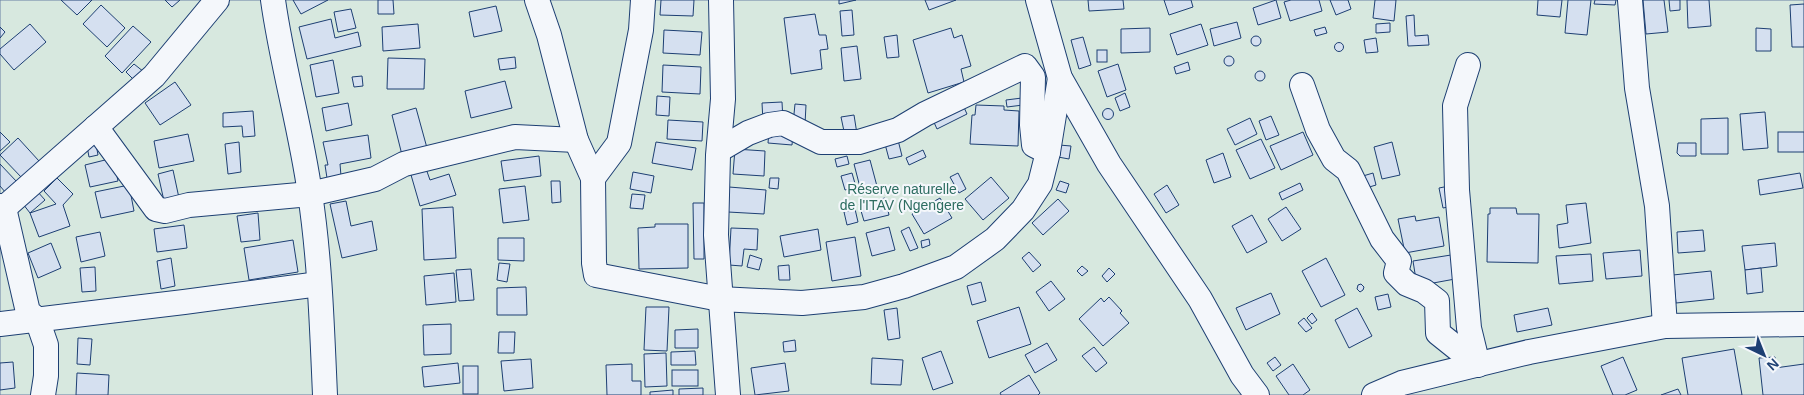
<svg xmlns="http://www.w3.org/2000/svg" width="1804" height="395" viewBox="0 0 1804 395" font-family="Helvetica,sans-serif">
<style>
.green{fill:#d7e8df;stroke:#687fa3}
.building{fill:#d5e0f0;stroke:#1d3f73}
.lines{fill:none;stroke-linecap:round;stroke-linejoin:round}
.street-casing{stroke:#1d3f73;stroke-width:26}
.street{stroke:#f4f7fb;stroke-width:24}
.labels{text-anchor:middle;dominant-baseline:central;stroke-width:4;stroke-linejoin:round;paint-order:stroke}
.park-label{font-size:14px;fill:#2c6c60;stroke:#f4f7fb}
</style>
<rect width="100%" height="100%" fill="#f4f7fb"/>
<rect class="green" x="0" y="0" width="1804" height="395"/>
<g class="building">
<path d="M 61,0 L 92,0 L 77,15 Z"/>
<path d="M 165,0 L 180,0 L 172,7 Z"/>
<path d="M 293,0 L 328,0 L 301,14 Z"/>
<path d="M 378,0 L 393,0 L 394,14 L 378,14 Z"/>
<path d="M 661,0 L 694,0 L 693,16 L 660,15 Z"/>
<path d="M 839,0 L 856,0 L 839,4 Z"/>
<path d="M 925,0 L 956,0 L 929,10 Z"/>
<path d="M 1088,0 L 1123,0 L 1124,9 L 1089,11 Z"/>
<path d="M 1164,0 L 1191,0 L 1193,7 L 1169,15 Z"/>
<path d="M 1276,0 L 1281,18 L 1258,25 L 1253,8 Z"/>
<path d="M 1291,0 L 1319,0 L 1322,11 L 1290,21 L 1284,2 Z"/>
<path d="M 1330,0 L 1348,0 L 1351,9 L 1336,15 Z"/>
<path d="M 1375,0 L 1396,0 L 1394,21 L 1373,18 Z"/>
<path d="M 1538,0 L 1562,0 L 1560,17 L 1537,15 Z"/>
<path d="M 1568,0 L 1591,0 L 1587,35 L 1565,33 Z"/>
<path d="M 1595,0 L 1616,0 L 1615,5 L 1594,4 Z"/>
<path d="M 1643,0 L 1664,0 L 1668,32 L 1646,34 Z"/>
<path d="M 1669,0 L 1680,0 L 1680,10 L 1670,11 Z"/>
<path d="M 1687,0 L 1709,0 L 1711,26 L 1688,28 Z"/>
<path d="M 1804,4 L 1804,47 L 1792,47 L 1790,5 Z"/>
<path d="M 101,5 L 125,28 L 107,47 L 83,24 Z"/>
<path d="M 496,6 L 502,31 L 474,37 L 469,12 Z"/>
<path d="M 351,9 L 356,28 L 338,32 L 334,12 Z"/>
<path d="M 852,10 L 854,35 L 842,36 L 840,11 Z"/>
<path d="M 815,14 L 819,35 L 826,35 L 828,49 L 820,50 L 822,69 L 791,74 L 784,18 Z"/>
<path d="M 1414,15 L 1415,36 L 1428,35 L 1429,45 L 1408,46 L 1406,16 Z"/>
<path d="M 331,19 L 335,38 L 358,32 L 361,46 L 307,59 L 299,27 Z"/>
<path d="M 1237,22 L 1241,38 L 1214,46 L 1210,29 Z"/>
<path d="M 1390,23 L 1390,32 L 1376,33 L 1376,24 Z"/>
<path d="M 30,24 L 46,42 L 14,70 L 0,54 L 0,49 Z"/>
<path d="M 418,24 L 420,48 L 383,51 L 382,27 Z"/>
<path d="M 1201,24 L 1208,45 L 1177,55 L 1170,34 Z"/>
<path d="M 133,26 L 151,42 L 122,73 L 105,56 Z"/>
<path d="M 0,27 L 5,32 L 0,38 Z"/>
<path d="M 1325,27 L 1327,33 L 1316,36 L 1314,30 Z"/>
<path d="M 951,28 L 954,38 L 962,35 L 971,66 L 961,69 L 964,82 L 928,93 L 913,40 Z"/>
<path d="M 1150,28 L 1150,52 L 1121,53 L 1121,29 Z"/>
<path d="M 1756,28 L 1771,29 L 1771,51 L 1756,51 Z"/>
<path d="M 664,30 L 702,32 L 700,55 L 663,53 Z"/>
<path d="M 897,35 L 899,57 L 887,58 L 884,37 Z"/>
<circle cx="1256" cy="41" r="5"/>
<path d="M 1083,37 L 1091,65 L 1079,69 L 1071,40 Z"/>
<path d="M 1376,38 L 1378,52 L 1366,53 L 1364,40 Z"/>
<circle cx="1339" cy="47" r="4.5"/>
<path d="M 857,46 L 861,79 L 844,81 L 841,48 Z"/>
<rect x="1097" y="50" width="10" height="12"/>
<circle cx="1229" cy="61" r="5"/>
<path d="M 515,57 L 516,68 L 500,70 L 498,59 Z"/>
<path d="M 388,58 L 425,59 L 424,89 L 387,89 Z"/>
<path d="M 333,60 L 339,93 L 316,97 L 310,65 Z"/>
<path d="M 1188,62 L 1190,70 L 1176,74 L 1174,67 Z"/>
<path d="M 134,64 L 144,72 L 135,81 L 126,72 Z"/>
<path d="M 1118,64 L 1126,90 L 1107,97 L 1098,71 Z"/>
<path d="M 663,65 L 701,67 L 700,94 L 662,92 Z"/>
<circle cx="1260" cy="76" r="5"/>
<path d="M 362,76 L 363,86 L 354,87 L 352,77 Z"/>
<path d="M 505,81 L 512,108 L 471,118 L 465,91 Z"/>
<path d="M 175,82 L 191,105 L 160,125 L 145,103 Z"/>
<path d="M 1125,93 L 1130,107 L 1120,111 L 1115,98 Z"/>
<path d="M 657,96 L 670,97 L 669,116 L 656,115 Z"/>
<path d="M 1022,98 L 1023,105 L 1007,107 L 1006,100 Z"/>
<path d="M 782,102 L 783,121 L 763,122 L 762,103 Z"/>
<path d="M 348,103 L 352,125 L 326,131 L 322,108 Z"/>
<path d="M 962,103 L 967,114 L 937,129 L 932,118 Z"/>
<path d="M 795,104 L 806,105 L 805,124 L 793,124 Z"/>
<path d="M 976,105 L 1004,106 L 1004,110 L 1019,111 L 1018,146 L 970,144 L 972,115 L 975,115 Z"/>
<path d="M 416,108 L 427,148 L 402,155 L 392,115 Z"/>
<circle cx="1108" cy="114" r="5.5"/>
<path d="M 253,111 L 255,136 L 243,137 L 242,126 L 223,127 L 223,113 Z"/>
<path d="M 1765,112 L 1768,148 L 1743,150 L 1740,114 Z"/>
<path d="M 854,115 L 857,134 L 845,136 L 841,117 Z"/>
<path d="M 1271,116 L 1279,135 L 1266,140 L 1259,121 Z"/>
<path d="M 1250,118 L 1257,134 L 1235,145 L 1227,129 Z"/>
<path d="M 1728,118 L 1728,154 L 1701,154 L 1701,119 Z"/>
<path d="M 668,120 L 703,122 L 702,141 L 667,139 Z"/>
<path d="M 769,131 L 793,133 L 792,145 L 768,143 Z"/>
<path d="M 0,132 L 10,142 L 0,151 Z"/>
<path d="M 1303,132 L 1313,155 L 1281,170 L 1270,146 Z"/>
<rect x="1778" y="132" width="26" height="20"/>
<path d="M 188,134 L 194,161 L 159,168 L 154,141 Z"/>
<path d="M 368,135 L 371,158 L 340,164 L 341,176 L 327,178 L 325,165 L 328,165 L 323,142 Z"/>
<path d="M 18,138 L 39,161 L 22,178 L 0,155 Z"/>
<path d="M 1261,139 L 1275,168 L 1250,179 L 1236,150 Z"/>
<path d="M 898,140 L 902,156 L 889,159 L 885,144 Z"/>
<path d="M 239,142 L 241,172 L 228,174 L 225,144 Z"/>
<path d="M 656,142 L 696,148 L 692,170 L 652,163 Z"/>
<path d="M 1392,142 L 1400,175 L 1382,179 L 1374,147 Z"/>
<path d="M 1678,143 L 1696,143 L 1696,156 L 1680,156 L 1677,153 Z"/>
<path d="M 96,144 L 98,155 L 89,157 L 87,146 Z"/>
<path d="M 1059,145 L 1071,146 L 1069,159 L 1058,157 Z"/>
<path d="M 735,149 L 765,151 L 764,176 L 733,174 Z"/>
<path d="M 923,150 L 926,157 L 909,165 L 906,158 Z"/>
<path d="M 1223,153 L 1231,177 L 1214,183 L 1206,160 Z"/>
<path d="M 539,156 L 541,176 L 504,181 L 501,161 Z"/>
<path d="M 847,156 L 849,164 L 837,167 L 835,159 Z"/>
<path d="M 113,158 L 118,181 L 90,187 L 85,165 Z"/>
<path d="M 870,160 L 878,190 L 862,195 L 854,164 Z"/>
<path d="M 424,163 L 430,180 L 449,174 L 456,195 L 420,206 L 409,168 Z"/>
<path d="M 0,164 L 17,182 L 6,193 L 0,186 Z"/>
<path d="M 173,170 L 179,198 L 164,201 L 158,174 Z"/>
<path d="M 633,172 L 654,176 L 651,193 L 630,189 Z"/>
<path d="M 852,173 L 856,187 L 845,190 L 841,176 Z"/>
<path d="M 958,173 L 966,189 L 959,193 L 950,177 Z"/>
<path d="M 1373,173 L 1376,185 L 1366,188 L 1363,176 Z"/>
<path d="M 1800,173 L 1803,188 L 1760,195 L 1758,180 Z"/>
<path d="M 991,177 L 1009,198 L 983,220 L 965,199 Z"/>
<path d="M 57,178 L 73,194 L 63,205 L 70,226 L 39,237 L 30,213 L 56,204 L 44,191 Z"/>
<path d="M 770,178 L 779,178 L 778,189 L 769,188 Z"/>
<path d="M 551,181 L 560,181 L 561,202 L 552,203 Z"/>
<path d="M 1060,181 L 1069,184 L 1066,193 L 1056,190 Z"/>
<path d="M 1300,183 L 1303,190 L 1282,200 L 1279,193 Z"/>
<path d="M 129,185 L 134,211 L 101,218 L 95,192 Z"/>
<path d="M 1167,185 L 1179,205 L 1166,213 L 1154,194 Z"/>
<path d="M 525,186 L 529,220 L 503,223 L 499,189 Z"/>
<path d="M 1449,186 L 1453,206 L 1443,208 L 1439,188 Z"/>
<path d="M 729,187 L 766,190 L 764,214 L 728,212 Z"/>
<path d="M 37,191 L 45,200 L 30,213 L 23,204 Z"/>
<path d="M 632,194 L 645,195 L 643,209 L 630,208 Z"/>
<path d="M 885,198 L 889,215 L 864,221 L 859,204 Z"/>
<path d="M 940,198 L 952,218 L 924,234 L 912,214 Z"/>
<path d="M 1058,199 L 1069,211 L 1043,235 L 1032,223 Z"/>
<path d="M 346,201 L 351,226 L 372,221 L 377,250 L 342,258 L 330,204 Z"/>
<path d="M 693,203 L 704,203 L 704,259 L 694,259 Z"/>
<path d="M 1586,203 L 1591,243 L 1559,248 L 1557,225 L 1568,223 L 1566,205 Z"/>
<path d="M 453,207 L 456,258 L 424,260 L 422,209 Z"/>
<path d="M 1286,207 L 1301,229 L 1282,241 L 1268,219 Z"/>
<path d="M 1490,208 L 1516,208 L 1517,214 L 1539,214 L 1538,263 L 1487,262 L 1488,214 L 1490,214 Z"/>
<path d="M 855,209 L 858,222 L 847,225 L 844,212 Z"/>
<path d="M 258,213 L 260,240 L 241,242 L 237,216 Z"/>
<path d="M 1252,215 L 1267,242 L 1247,253 L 1232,226 Z"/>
<path d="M 1415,216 L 1416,221 L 1439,217 L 1444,246 L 1405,253 L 1398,219 Z"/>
<path d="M 655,224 L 688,224 L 688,268 L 639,269 L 638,228 L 655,227 Z"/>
<path d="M 184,225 L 187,248 L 157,252 L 154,229 Z"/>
<path d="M 889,227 L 895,250 L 872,256 L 866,233 Z"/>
<path d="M 909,227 L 918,248 L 910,251 L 901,231 Z"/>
<path d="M 731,228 L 758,229 L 757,250 L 744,249 L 742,266 L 729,265 Z"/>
<path d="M 818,229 L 821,250 L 784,257 L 780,236 Z"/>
<path d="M 1703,230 L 1705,251 L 1678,253 L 1677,232 Z"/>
<path d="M 100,232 L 105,256 L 81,262 L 76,237 Z"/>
<path d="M 855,237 L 861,276 L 832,281 L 826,242 Z"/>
<path d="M 498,238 L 524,238 L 524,261 L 498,260 Z"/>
<path d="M 929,239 L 930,245 L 922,248 L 921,241 Z"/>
<path d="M 293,240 L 298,272 L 249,280 L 244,248 Z"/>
<path d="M 51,243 L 61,268 L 38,278 L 28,253 Z"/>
<path d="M 1775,243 L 1777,266 L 1745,270 L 1742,246 Z"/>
<path d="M 1640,250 L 1642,276 L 1606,279 L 1603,253 Z"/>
<path d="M 1029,252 L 1041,265 L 1033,272 L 1022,258 Z"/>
<path d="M 1591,254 L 1593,281 L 1559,284 L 1556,256 Z"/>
<path d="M 750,255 L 762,259 L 759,270 L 747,267 Z"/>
<path d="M 1451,255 L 1455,279 L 1417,286 L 1413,261 Z"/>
<path d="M 171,258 L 175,286 L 161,289 L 157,261 Z"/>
<path d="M 1326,258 L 1345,295 L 1321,307 L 1302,271 Z"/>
<path d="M 499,263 L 510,264 L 507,282 L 497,280 Z"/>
<path d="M 789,265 L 790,280 L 779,280 L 778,266 Z"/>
<path d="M 1082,266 L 1088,271 L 1082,276 L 1077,271 Z"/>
<path d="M 95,267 L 96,291 L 82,292 L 80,268 Z"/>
<path d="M 1109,268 L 1115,274 L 1107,282 L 1102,276 Z"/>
<path d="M 1761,268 L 1763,292 L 1747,294 L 1745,270 Z"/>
<path d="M 471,269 L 474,300 L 459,301 L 456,270 Z"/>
<path d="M 1711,271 L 1714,299 L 1676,303 L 1673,275 Z"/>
<path d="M 454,273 L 456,302 L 426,305 L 424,276 Z"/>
<path d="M 1051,281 L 1065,299 L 1049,311 L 1036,292 Z"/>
<path d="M 981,282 L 986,301 L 972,305 L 967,286 Z"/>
<path d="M 1361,284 L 1364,287 L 1363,290 L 1360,292 L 1357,289 L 1358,285 Z"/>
<path d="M 526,287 L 527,315 L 497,315 L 497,288 Z"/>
<path d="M 1271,293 L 1280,314 L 1246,330 L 1236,308 Z"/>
<path d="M 1388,294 L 1391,307 L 1378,310 L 1375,297 Z"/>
<path d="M 1109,297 L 1122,311 L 1120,313 L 1129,323 L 1103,346 L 1079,319 L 1101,298 L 1104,302 Z"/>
<path d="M 646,307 L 669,307 L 667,351 L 644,350 Z"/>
<path d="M 1019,307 L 1031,344 L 989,358 L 977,321 Z"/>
<path d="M 897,308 L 900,338 L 888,340 L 884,310 Z"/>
<path d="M 1357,308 L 1372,336 L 1349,348 L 1335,320 Z"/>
<path d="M 1548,308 L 1552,325 L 1517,332 L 1514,315 Z"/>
<path d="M 1312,313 L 1317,320 L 1312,324 L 1307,318 Z"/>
<path d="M 1304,318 L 1312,328 L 1306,332 L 1298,323 Z"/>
<path d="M 451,324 L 451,354 L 424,355 L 423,325 Z"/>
<path d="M 698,329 L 698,348 L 675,348 L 675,330 Z"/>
<path d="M 499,332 L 515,332 L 514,353 L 498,353 Z"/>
<path d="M 78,338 L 92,339 L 90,365 L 77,364 Z"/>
<path d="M 795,340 L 796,351 L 784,352 L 783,342 Z"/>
<path d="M 1047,343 L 1057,360 L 1035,373 L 1025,355 Z"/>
<path d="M 1094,347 L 1107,363 L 1096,372 L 1082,356 Z"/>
<path d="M 1734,349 L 1742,395 L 1688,395 L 1682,358 Z"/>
<path d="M 695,351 L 696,365 L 671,365 L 671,352 Z"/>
<path d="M 941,351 L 953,383 L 933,390 L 922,358 Z"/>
<path d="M 666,353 L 667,386 L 645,387 L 644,354 Z"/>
<path d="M 1275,357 L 1281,365 L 1273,371 L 1267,363 Z"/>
<path d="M 1623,357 L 1637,390 L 1625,395 L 1613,395 L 1601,366 Z"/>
<path d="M 1775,357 L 1775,368 L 1804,364 L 1804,395 L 1763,395 L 1759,358 Z"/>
<path d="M 872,358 L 903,360 L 901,385 L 871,384 Z"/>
<path d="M 531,359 L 533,388 L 504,391 L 501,361 Z"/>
<path d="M 13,362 L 15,388 L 0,390 L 0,363 Z"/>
<path d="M 458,363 L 460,383 L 424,387 L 422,367 Z"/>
<path d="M 785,363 L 789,391 L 755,395 L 751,368 Z"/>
<path d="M 632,364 L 632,381 L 641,381 L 641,395 L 607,395 L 606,365 Z"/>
<path d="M 1293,364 L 1310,390 L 1303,395 L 1289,395 L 1276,376 Z"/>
<rect x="463" y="366" width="15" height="28"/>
<rect x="672" y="370" width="26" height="16"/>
<path d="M 77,373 L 109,375 L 108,395 L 76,395 Z"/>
<path d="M 1029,375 L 1040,393 L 1038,395 L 1001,395 L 1000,393 Z"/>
<path d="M 703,388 L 703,395 L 679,395 L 679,389 Z"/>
<path d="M 1678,389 L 1681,395 L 1661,395 Z"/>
<path d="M 673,390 L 673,395 L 650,395 L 650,392 Z"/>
</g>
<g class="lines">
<defs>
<g id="street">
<path d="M 273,0 C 282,65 301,129 310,194 C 320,260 322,328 325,395"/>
<path d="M 537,0 L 549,35 L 576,140 L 593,178 L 594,263 L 596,275 L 720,299 L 802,303 L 864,297 L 904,286 L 956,267 L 995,239 L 1023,210 L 1040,184 L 1048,152 L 1060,78"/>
<path d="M 721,0 L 723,99 L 718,155 L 716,235 L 728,395"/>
<path d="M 1038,0 L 1060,78 L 1109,164 L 1200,299 L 1242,375 L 1257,395"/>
<path d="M 1630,0 L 1637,88 L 1657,206 L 1665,326"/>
<path d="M 1302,85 L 1318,130 L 1334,159 L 1348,170 L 1382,239 L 1399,261 L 1396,273 L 1407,284 L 1424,291 L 1437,301 L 1438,333 L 1478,365 L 1469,328 L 1457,190 L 1455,106 L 1468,65"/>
<path d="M 96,127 L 156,209 L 165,211 L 189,205 L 310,194 L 375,179 L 404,164 L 515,137 L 576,140"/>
<path d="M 719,150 L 748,133 L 769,125 L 783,123 L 821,142 L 859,142 L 898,130 L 925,114 L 1025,66 L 1033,77 L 1032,125 L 1034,145 L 1048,152"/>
<path d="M 593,178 L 619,143 L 641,30 L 643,0"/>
<path d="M 0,206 L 4,208 L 28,312 L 37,319 L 46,345 L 46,376 L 43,395"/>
<path d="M 4,208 L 154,76 L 217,0"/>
<path d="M 0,324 L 184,302 L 319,284"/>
<path d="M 1374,395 L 1402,383 L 1529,352 L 1665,326 L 1804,324"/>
</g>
</defs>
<use href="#street" class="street-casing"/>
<use href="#street" class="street"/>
</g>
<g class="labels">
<g class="park-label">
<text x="902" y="189">Réserve naturelle<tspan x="902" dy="16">de l'ITAV (Ngengere</tspan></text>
</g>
</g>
<g transform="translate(1764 355) rotate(137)" stroke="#f4f7fb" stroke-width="4" paint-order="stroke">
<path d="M0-4L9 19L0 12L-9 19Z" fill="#1d3f73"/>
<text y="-8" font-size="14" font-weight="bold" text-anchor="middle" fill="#1d3f73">N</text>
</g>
</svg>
